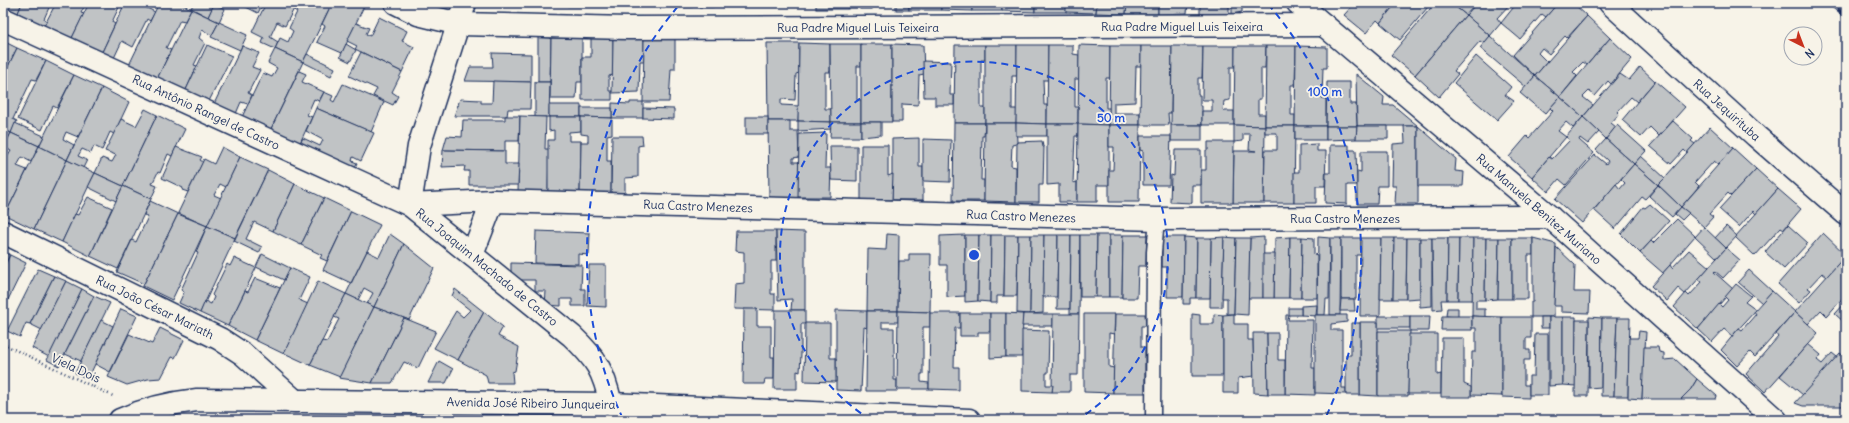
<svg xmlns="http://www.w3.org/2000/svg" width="1849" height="423" viewBox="0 0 1849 423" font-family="Delius,sans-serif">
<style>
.building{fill:#c0c3c5;stroke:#1b2f5e}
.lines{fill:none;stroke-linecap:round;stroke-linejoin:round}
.service-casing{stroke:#1b2f5e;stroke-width:17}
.minor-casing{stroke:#1b2f5e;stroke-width:25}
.tertiary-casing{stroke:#1b2f5e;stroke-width:25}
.path{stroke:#1b2f5e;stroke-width:2.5;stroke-dasharray:1 3;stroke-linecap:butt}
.service{stroke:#f7f3e8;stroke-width:14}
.minor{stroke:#f7f3e8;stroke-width:22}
.tertiary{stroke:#f7f3e8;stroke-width:22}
.rail-casing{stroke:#1b2f5e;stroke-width:4.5}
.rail{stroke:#f7f3e8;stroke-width:3;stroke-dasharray:9;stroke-linecap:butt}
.ring{fill:none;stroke:#1d4ed8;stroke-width:2;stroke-dasharray:7 5}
.labels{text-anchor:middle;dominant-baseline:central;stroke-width:3.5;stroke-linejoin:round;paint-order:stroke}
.street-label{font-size:12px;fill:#1b2f5e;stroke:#f7f3e8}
.centre{fill:#1d4ed8;stroke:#f7f3e8;stroke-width:2}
.ring-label{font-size:12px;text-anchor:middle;font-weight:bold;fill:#1d4ed8;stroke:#f7f3e8;stroke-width:3.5;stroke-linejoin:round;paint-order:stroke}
</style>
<rect width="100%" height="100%" fill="#f7f3e8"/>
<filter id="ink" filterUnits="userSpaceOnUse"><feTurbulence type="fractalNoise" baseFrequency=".025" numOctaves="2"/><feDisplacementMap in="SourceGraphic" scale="8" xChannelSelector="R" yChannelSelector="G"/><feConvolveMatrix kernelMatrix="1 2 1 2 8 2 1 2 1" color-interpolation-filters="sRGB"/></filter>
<g filter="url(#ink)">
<g class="building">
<path d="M 3,3 L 22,3 L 18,13 L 3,6 Z"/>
<path d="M 22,3 L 51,3 L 44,19 L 47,21 L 44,26 L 18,13 Z"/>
<path d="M 56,3 L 86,3 L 81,13 L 84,14 L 72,38 L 44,26 Z"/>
<path d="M 89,3 L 121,3 L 112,22 L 115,24 L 102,52 L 72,38 Z"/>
<path d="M 125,3 L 137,3 L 155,12 L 150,21 L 147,19 L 133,47 L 122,41 L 114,58 L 102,52 Z"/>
<path d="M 159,3 L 180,3 L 191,9 L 185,21 L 180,20 L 166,48 L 171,50 L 157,79 L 129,65 Z"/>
<path d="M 194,3 L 215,3 L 208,17 L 191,8 Z"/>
<path d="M 238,3 L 263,3 L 258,13 Z"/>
<path d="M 266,3 L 297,3 L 285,26 L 277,22 L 270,37 L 278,42 L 275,49 L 262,43 L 264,38 L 252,32 Z"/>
<path d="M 297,3 L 332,3 L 303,62 L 275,49 L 280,38 L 288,42 L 293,31 L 289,28 L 297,12 L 294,10 Z"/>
<path d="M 332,3 L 357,3 L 364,6 L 342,53 L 317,42 L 325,26 L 322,24 Z"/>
<rect x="568" y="3" width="31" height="3"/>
<path d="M 608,3 L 629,3 L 629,7 L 608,6 Z"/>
<rect x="629" y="3" width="28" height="4"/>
<rect x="661" y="3" width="31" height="4"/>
<rect x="698" y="3" width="15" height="4"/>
<rect x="816" y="3" width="32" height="6"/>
<rect x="860" y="3" width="12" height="6"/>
<rect x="896" y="3" width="13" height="7"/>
<rect x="909" y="3" width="32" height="7"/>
<path d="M 941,3 L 972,3 L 972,11 L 941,10 Z"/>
<rect x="972" y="3" width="30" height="8"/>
<path d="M 1002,3 L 1035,3 L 1035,12 L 1002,11 Z"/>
<rect x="1035" y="3" width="31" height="9"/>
<path d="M 1066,3 L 1097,3 L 1096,13 L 1066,12 Z"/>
<path d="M 1097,3 L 1127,3 L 1126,14 L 1096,13 Z"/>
<path d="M 1127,3 L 1158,3 L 1158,14 L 1126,14 Z"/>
<path d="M 1158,3 L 1188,3 L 1187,13 L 1158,14 Z"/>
<rect x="1200" y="3" width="29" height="11"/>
<path d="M 1242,3 L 1242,12 L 1232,14 L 1232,4 Z"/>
<path d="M 1355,3 L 1396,3 L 1380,23 L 1377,20 L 1366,33 L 1344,15 Z"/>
<path d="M 1396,3 L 1423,3 L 1428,7 L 1400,40 L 1380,23 Z"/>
<path d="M 1435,3 L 1451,3 L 1466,15 L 1415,75 L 1391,55 Z"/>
<path d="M 1451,3 L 1477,3 L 1466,15 Z"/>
<path d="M 1477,3 L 1511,3 L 1497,18 L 1501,23 L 1490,36 L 1466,15 Z"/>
<path d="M 1517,3 L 1558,3 L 1546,17 L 1542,14 L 1520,39 L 1501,23 Z"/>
<path d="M 1558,3 L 1573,3 L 1587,16 L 1567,38 L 1565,36 L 1549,54 L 1542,48 L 1538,53 L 1547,62 L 1535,76 L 1513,55 Z"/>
<path d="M 214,4 L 225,9 L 219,22 L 208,17 Z"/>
<path d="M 191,9 L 219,22 L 212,35 L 202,30 L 199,38 L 205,43 L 194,65 L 197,66 L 185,92 L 157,79 Z"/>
<path d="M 1466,15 L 1490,36 L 1484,44 L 1480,41 L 1454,71 L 1458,74 L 1439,97 L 1415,75 Z"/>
<path d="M 1587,16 L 1610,38 L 1587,65 L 1583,62 L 1573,72 L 1577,76 L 1560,97 L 1535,76 Z"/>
<path d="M 379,17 L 407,31 L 402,41 L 414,47 L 402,72 L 355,49 L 357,46 L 347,41 L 356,23 L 369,28 L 366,34 L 370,36 Z"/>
<path d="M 219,22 L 247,35 L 240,50 L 211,37 Z"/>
<path d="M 1490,36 L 1535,76 L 1526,87 L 1480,48 Z"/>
<path d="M 538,37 L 551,38 L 550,82 L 538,82 Z"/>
<path d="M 551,38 L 582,38 L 582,82 L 577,82 L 576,99 L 550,99 Z"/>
<path d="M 591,38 L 613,39 L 613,75 L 609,76 L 609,91 L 612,91 L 612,100 L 582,100 L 582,57 L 591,57 Z"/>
<path d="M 1610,38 L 1632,59 L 1611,84 L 1608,81 L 1595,96 L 1589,91 L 1583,97 L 1593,105 L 1583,117 L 1560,97 Z"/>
<path d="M 613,39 L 644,39 L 644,61 L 640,61 L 639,92 L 612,93 Z"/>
<path d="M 644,39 L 675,39 L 675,69 L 671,69 L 669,102 L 643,102 Z"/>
<path d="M 3,41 L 17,48 L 3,77 Z"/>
<path d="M 767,43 L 799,43 L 799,73 L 796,74 L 795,100 L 781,99 L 781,105 L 799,106 L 798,121 L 768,121 Z"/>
<path d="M 799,43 L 830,44 L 830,72 L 825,72 L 825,109 L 831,109 L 831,122 L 798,121 Z"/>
<path d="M 346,44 L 356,50 L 350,62 L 340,57 Z"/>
<path d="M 830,44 L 861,44 L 861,66 L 857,66 L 857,100 L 861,100 L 861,122 L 831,122 Z"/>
<rect x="861" y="44" width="31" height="78"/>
<path d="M 892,44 L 923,45 L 924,74 L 919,75 L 918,105 L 902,104 L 902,122 L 892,122 Z"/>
<path d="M 207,45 L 232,56 L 208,103 L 185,92 Z"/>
<path d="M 955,45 L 985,45 L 985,60 L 981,60 L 981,108 L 985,108 L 985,123 L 954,123 Z"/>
<path d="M 985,45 L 1017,45 L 1017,76 L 1012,76 L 1012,109 L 1017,109 L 1016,123 L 985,123 Z"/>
<path d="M 1017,45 L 1048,45 L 1048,80 L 1043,80 L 1044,105 L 1047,105 L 1047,124 L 1016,123 Z"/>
<path d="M 1048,45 L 1073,45 L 1073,54 L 1079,55 L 1079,79 L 1075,79 L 1075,107 L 1078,107 L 1078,124 L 1047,124 Z"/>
<path d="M 1079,45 L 1110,46 L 1110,78 L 1106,78 L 1106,108 L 1110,108 L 1109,125 L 1078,124 Z"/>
<path d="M 242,46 L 259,53 L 252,67 L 260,70 L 248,93 L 252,95 L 248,104 L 241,102 L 235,116 L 213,106 Z"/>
<path d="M 1110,46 L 1141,46 L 1141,66 L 1136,66 L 1135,102 L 1114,103 L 1114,113 L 1140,113 L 1140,125 L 1109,125 Z"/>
<path d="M 1141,46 L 1172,46 L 1171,113 L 1168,113 L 1169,125 L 1140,125 Z"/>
<path d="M 1172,46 L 1203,46 L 1202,78 L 1198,78 L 1198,95 L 1200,95 L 1200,106 L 1202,106 L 1202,125 L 1171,125 Z"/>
<path d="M 1203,46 L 1235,46 L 1235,67 L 1230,67 L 1230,100 L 1224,101 L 1223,111 L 1234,111 L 1234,125 L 1202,125 L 1202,111 L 1212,111 L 1212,100 L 1202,100 Z"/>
<path d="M 1235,46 L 1266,46 L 1265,68 L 1261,68 L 1261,99 L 1258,99 L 1258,114 L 1265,114 L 1265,126 L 1234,125 Z"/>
<path d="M 1266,46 L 1296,46 L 1295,85 L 1291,85 L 1291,115 L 1295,115 L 1295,126 L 1265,126 Z"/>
<path d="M 1296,46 L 1327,47 L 1327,68 L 1323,68 L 1322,98 L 1326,99 L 1326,126 L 1295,126 Z"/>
<path d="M 17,48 L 46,61 L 36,80 L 32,79 L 13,119 L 17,121 L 11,133 L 3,129 L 3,77 Z"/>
<path d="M 275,49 L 303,62 L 269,133 L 241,119 L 263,73 L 272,77 L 277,68 L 268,63 Z"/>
<path d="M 361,52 L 402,72 L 392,92 L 398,96 L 393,105 L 373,96 L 377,89 L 349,76 Z"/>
<path d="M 492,53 L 531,54 L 531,82 L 465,81 L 470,67 L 493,67 Z"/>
<path d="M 307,54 L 335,68 L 331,76 L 303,62 Z"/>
<path d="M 1476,56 L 1511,87 L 1505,95 L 1514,101 L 1497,120 L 1454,83 Z"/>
<path d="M 46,61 L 74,75 L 57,108 L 53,106 L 42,130 L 18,119 Z"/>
<path d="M 923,61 L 951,62 L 950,95 L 954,95 L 954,105 L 935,105 L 935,97 L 924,97 Z"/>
<path d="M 1640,67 L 1655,81 L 1637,102 L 1631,97 L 1617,112 L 1619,114 L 1611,123 L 1616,127 L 1606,139 L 1583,117 L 1620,74 L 1629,80 Z"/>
<path d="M 299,71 L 306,74 L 302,82 L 324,92 L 319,101 L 314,99 L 307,115 L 312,117 L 298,147 L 269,133 Z"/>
<path d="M 1356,74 L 1384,97 L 1383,105 L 1393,105 L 1418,126 L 1357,126 Z"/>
<path d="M 74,75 L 102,88 L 78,137 L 66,132 L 63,139 L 74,145 L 67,160 L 39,146 Z"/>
<path d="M 1535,76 L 1560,97 L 1545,114 L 1520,93 Z"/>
<path d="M 493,81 L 531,82 L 530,109 L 508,109 L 507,116 L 454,116 L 460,99 L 481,100 L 481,103 L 492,103 Z"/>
<path d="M 1655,81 L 1685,107 L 1659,136 L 1650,127 L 1641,137 L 1622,120 Z"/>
<path d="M 535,82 L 550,82 L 549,117 L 535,117 Z"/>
<path d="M 1327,82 L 1350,82 L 1350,104 L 1356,104 L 1357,126 L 1326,126 Z"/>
<path d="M 343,84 L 384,102 L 371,132 L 316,108 L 324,92 L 333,96 L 331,100 L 334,102 Z"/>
<path d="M 102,88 L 129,102 L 114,134 L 110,132 L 102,150 L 94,146 L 91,153 L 82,149 L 78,156 L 87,160 L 83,168 L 67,160 Z"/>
<path d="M 1560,97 L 1583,117 L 1573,128 L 1566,122 L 1558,131 L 1566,137 L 1532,177 L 1509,157 L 1527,136 L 1529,138 L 1553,111 L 1550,108 Z"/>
<path d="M 630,102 L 643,102 L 643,118 L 612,118 L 612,103 L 630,104 Z"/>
<rect x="549" y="105" width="32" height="12"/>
<path d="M 316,108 L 374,133 L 361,161 L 353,157 L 352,161 L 357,163 L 352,173 L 298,147 L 303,138 L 320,146 L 323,140 L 306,131 Z"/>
<path d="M 581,108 L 612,108 L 612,118 L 581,117 Z"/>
<path d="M 643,108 L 674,109 L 674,119 L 643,118 Z"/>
<path d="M 145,109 L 157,115 L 123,186 L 95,173 L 102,158 L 112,162 L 116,155 L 105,151 L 121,119 L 136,126 Z"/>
<path d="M 157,115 L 185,129 L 172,156 L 168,154 L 160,173 L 158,172 L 152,184 L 157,186 L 151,199 L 123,186 Z"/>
<path d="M 505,116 L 520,116 L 519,141 L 505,141 L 505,151 L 443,150 L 447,136 L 462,137 L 463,120 L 505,120 Z"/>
<path d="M 520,116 L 546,117 L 545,149 L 549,149 L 548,193 L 518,192 Z"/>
<path d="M 549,117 L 581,117 L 581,131 L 569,132 L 569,141 L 581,141 L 580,194 L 548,193 L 548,140 L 554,140 L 554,130 L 549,131 Z"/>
<path d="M 581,117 L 612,118 L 612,134 L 607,135 L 607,161 L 611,161 L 611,195 L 580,194 L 581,142 L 588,142 L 588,135 L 581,134 Z"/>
<rect x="746" y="117" width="22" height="17"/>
<path d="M 1583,117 L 1599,132 L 1588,144 L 1580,138 L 1579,140 L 1594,153 L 1566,185 L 1559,179 L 1548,192 L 1532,177 L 1549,157 L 1552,159 L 1570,140 L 1566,137 Z"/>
<path d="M 768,121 L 790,121 L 790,131 L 798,131 L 799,157 L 793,158 L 793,162 L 799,162 L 799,199 L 769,198 Z"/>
<path d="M 798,121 L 831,122 L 831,129 L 798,131 Z"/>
<path d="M 1673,121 L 1693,139 L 1691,141 L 1695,144 L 1687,153 L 1684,150 L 1671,164 L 1650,146 Z"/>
<path d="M 831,122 L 861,122 L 861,137 L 830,137 Z"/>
<path d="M 861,122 L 881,122 L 881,135 L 861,137 Z"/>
<path d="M 15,123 L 44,136 L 39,146 L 11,133 Z"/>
<path d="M 954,123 L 985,123 L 984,136 L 982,136 L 981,180 L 984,180 L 984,201 L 953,201 Z"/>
<path d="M 985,123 L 1016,123 L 1017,142 L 1016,144 L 1012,145 L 1011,166 L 1016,167 L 1016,202 L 984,201 Z"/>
<path d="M 1016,123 L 1047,124 L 1047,136 L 1016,136 Z"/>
<path d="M 1047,124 L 1078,124 L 1078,136 L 1075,136 L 1073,183 L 1077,182 L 1077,202 L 1059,202 L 1059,184 L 1047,185 Z"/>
<path d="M 1078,124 L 1109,125 L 1109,185 L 1097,185 L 1097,202 L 1077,202 Z"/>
<path d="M 1109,125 L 1140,125 L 1139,202 L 1109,202 L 1109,170 L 1113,170 L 1114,147 L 1109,147 Z"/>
<rect x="1171" y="125" width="31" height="16"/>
<path d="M 1234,125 L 1265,126 L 1264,203 L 1233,203 L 1234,151 L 1256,151 L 1249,150 L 1250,134 L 1243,134 L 1243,141 L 1234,142 Z"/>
<path d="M 1617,125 L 1646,151 L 1634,164 L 1606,139 Z"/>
<path d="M 1265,126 L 1295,126 L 1294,203 L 1264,203 L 1265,150 L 1277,150 L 1277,133 L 1265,133 Z"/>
<rect x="1295" y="126" width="31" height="14"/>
<path d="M 1326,126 L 1357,126 L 1356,139 L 1326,140 Z"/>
<path d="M 1357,126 L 1388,126 L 1388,139 L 1356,139 Z"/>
<path d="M 1404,126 L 1418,126 L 1418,204 L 1395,204 L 1396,186 L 1392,186 L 1393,144 L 1405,143 Z"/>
<path d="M 1418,126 L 1456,159 L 1455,171 L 1464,172 L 1463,186 L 1418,186 Z"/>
<path d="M 1710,127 L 1733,148 L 1719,165 L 1714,161 L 1695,182 L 1699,186 L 1681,207 L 1658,185 Z"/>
<path d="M 3,129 L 11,133 L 4,147 L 3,147 Z"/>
<path d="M 11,133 L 39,146 L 31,162 L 22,157 L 17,166 L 27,170 L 5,215 L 3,214 L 3,158 L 6,159 L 11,151 L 4,147 Z"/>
<path d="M 826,133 L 825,168 L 831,168 L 830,197 L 798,197 L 799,134 Z"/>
<path d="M 612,136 L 642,136 L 643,145 L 638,146 L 638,177 L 625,178 L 625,196 L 611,195 Z"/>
<path d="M 1140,136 L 1171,136 L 1169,185 L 1143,185 L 1143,151 L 1140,150 Z"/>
<path d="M 919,138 L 919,167 L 923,167 L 923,200 L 892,200 L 892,139 Z"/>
<path d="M 923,139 L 951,140 L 950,182 L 923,181 Z"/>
<path d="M 1606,139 L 1634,164 L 1582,223 L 1555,199 L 1595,155 L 1606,164 L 1608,161 L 1596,150 Z"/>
<path d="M 1042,141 L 1043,147 L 1044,147 L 1043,185 L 1039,185 L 1039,202 L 1016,202 L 1017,142 Z"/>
<path d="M 1208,142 L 1234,142 L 1233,203 L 1201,203 L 1201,170 L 1206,170 L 1206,150 L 1208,150 Z"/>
<path d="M 1317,144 L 1317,151 L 1326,151 L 1325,186 L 1316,186 L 1316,203 L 1294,203 L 1294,172 L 1299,172 L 1299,145 Z"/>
<path d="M 861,145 L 888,145 L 888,176 L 893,174 L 892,200 L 861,200 Z"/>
<path d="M 1330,145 L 1349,145 L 1349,150 L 1356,150 L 1357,185 L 1347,185 L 1347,204 L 1325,203 L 1326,173 L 1330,173 Z"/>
<path d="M 39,146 L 67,160 L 34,229 L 5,215 Z"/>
<path d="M 830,146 L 857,146 L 857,181 L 831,180 Z"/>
<path d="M 176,147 L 202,157 L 200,160 L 203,162 L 188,192 L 182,190 L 183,188 L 162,178 Z"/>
<path d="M 222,147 L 240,157 L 226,187 L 220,184 L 214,195 L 221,198 L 207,226 L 178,213 L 204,159 L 214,164 Z"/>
<path d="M 1733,148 L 1756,169 L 1731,196 L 1728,193 L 1709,214 L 1713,217 L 1704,227 L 1681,207 Z"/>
<path d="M 443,150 L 505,151 L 505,164 L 519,164 L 518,185 L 469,185 L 469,171 L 464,171 L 465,166 L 442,167 Z"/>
<path d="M 1175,150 L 1201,150 L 1201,185 L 1192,185 L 1192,203 L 1170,202 L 1171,175 L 1174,176 Z"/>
<path d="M 1361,151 L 1387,151 L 1387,186 L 1378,186 L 1377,204 L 1357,204 L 1357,171 L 1361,172 Z"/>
<path d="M 1641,156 L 1665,178 L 1658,185 L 1634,164 Z"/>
<path d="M 240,157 L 268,170 L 235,238 L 207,226 Z"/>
<path d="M 67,160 L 95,173 L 62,242 L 34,229 Z"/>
<path d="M 1634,164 L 1658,185 L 1645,199 L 1642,197 L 1615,229 L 1594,210 L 1616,184 L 1620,189 L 1625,183 L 1621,179 Z"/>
<path d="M 1756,169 L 1778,189 L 1756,214 L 1753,211 L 1739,227 L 1719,209 Z"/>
<path d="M 268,170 L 295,184 L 273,231 L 254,222 L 246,239 L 262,247 L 259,253 L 234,241 Z"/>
<path d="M 95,173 L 123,186 L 116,201 L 88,187 Z"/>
<path d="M 295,184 L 324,198 L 301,245 L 273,231 Z"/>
<path d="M 1658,185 L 1681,207 L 1672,217 L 1649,196 Z"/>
<path d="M 123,186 L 151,199 L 118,269 L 90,256 Z"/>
<path d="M 1778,189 L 1801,209 L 1784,229 L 1781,227 L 1755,256 L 1735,237 Z"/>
<path d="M 88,197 L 112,208 L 90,256 L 62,242 L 75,214 L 78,215 Z"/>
<path d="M 324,198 L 351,211 L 327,261 L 320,258 L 322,255 L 301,245 Z"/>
<path d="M 150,201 L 178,214 L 144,284 L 117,272 L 132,240 L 136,242 L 148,217 L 144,215 Z"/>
<path d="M 1650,204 L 1669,221 L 1640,253 L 1621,234 L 1643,207 L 1645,208 Z"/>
<path d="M 1681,207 L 1689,213 L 1682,220 L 1675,214 Z"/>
<path d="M 351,211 L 380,225 L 351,283 L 323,270 Z"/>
<path d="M 178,214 L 207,226 L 172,300 L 143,286 Z"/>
<path d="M 1677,219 L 1695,236 L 1663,273 L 1640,253 L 1651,241 L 1653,243 Z"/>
<path d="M 1788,225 L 1808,243 L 1784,269 L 1765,252 Z"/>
<path d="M 207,226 L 235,238 L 200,313 L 179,303 L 184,292 L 181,290 L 198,253 L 196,252 Z"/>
<path d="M 1726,226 L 1737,236 L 1726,248 L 1715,238 Z"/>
<path d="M 1704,227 L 1726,248 L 1717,258 L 1695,237 Z"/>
<path d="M 536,231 L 590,233 L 589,255 L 578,254 L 578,264 L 535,263 Z"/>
<path d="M 736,231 L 776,231 L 776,261 L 771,261 L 771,294 L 775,294 L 775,310 L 734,309 L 735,284 L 744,283 L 744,252 L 735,251 Z"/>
<path d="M 776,231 L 805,232 L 805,310 L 791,310 L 792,299 L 778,300 Z"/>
<path d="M 1823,233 L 1846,255 L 1827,277 L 1822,273 L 1808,288 L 1811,290 L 1799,303 L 1778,284 Z"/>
<path d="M 390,234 L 404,244 L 374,307 L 367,304 L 373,293 L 364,288 L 358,300 L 346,294 L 367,251 L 379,257 Z"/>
<path d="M 887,234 L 899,235 L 898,311 L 867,311 L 868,249 L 886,250 Z"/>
<path d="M 965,235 L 965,296 L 947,297 L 947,265 L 940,265 L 940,236 Z"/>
<path d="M 965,235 L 979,235 L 978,301 L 965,302 Z"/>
<path d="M 979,235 L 991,235 L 990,302 L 978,301 Z"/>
<path d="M 991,235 L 1005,235 L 1004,296 L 997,296 L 997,303 L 990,303 Z"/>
<path d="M 1005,235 L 1018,235 L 1017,296 L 1004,296 Z"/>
<path d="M 1018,235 L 1031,235 L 1030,314 L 1017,313 Z"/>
<path d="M 1031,235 L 1044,235 L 1043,313 L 1030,314 Z"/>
<path d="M 1044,235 L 1058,235 L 1057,297 L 1043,297 Z"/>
<path d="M 1058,235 L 1071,235 L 1070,309 L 1057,309 Z"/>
<path d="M 1071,235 L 1080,235 L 1079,314 L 1070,314 Z"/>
<path d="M 1080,235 L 1097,235 L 1096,297 L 1080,297 Z"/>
<path d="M 1097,235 L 1109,235 L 1109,297 L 1096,297 Z"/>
<path d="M 1109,235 L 1123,235 L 1122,297 L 1109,297 Z"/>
<path d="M 1123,235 L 1147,235 L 1146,266 L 1138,266 L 1137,298 L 1122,298 Z"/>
<path d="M 1162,237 L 1184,237 L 1183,297 L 1167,297 L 1167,267 L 1162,267 Z"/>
<path d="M 1184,237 L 1197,238 L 1196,298 L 1190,298 L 1190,304 L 1183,304 Z"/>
<path d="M 1224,237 L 1222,307 L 1210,307 L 1211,238 Z"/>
<path d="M 1224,237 L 1236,238 L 1234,314 L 1227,314 L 1227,298 L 1222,298 Z"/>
<path d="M 1264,237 L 1263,298 L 1248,298 L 1250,238 Z"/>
<path d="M 1290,237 L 1289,298 L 1274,298 L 1275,238 Z"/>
<path d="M 1290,237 L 1302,237 L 1301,298 L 1289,298 Z"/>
<path d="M 1302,237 L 1314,238 L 1314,254 L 1317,255 L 1317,298 L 1301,298 Z"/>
<path d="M 1318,237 L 1330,238 L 1329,299 L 1326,299 L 1325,315 L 1317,315 Z"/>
<path d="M 1197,238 L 1211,238 L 1210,298 L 1196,298 Z"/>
<path d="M 1236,238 L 1250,238 L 1248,315 L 1234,314 Z"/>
<path d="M 1330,238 L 1341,238 L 1340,315 L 1330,315 Z"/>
<path d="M 1341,238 L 1361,238 L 1361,255 L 1356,255 L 1356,299 L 1341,299 Z"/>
<path d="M 1361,238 L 1381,238 L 1380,316 L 1360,316 Z"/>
<path d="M 1381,238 L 1394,238 L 1393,299 L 1380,299 Z"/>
<path d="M 1394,238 L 1407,238 L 1406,299 L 1393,299 Z"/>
<path d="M 1407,238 L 1420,238 L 1420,298 L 1406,299 Z"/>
<path d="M 1420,238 L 1432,238 L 1432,306 L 1420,307 Z"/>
<path d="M 1432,238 L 1448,238 L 1447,300 L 1441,300 L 1442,309 L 1433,310 Z"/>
<path d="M 1448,238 L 1459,238 L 1458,300 L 1447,300 Z"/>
<path d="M 1459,238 L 1473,238 L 1473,300 L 1458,300 Z"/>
<path d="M 1473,238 L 1486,238 L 1485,300 L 1476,300 L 1476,309 L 1485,309 L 1485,317 L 1472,316 Z"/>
<path d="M 1486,238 L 1499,238 L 1498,299 L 1485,300 Z"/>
<path d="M 1499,238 L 1512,238 L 1512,299 L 1498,299 Z"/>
<path d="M 1512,238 L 1533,238 L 1533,255 L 1528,255 L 1528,299 L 1512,299 Z"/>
<path d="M 1533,238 L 1556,244 L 1554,317 L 1531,317 L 1531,302 L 1533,302 Z"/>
<path d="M 404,244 L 434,268 L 409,320 L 374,307 Z"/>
<path d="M 1556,247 L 1575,265 L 1574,292 L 1590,292 L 1589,313 L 1561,312 L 1561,306 L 1554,306 Z"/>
<path d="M 1726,248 L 1740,260 L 1723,278 L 1715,271 L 1714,272 L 1733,289 L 1698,329 L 1674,307 L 1686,293 L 1689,296 L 1702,282 L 1698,279 Z"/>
<path d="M 1689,250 L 1709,267 L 1685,294 L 1678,288 L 1667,301 L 1651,286 L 1670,265 L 1672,268 Z"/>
<path d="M 3,252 L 10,255 L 3,268 Z"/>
<path d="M 262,254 L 290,268 L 284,280 L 256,267 Z"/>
<path d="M 909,254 L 931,254 L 930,312 L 898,311 L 899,261 L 909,261 Z"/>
<path d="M 1263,254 L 1275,254 L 1274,298 L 1263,298 Z"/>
<path d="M 10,255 L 26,263 L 3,310 L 3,269 Z"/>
<path d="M 1846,255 L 1846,294 L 1827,316 L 1821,310 L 1808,324 L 1795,312 Z"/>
<path d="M 234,258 L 256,268 L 228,326 L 200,313 L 205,301 L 211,304 L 214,297 L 212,295 L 227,264 L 230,266 Z"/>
<path d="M 511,263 L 582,265 L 581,289 L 585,289 L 585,306 L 572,306 L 572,299 L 561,299 L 561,306 L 545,305 L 546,291 L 535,291 L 535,280 L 517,280 L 511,273 Z"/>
<path d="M 589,265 L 606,265 L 606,307 L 587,306 Z"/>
<path d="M 290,268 L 310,277 L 299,300 L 308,304 L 284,354 L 255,340 Z"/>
<path d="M 38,269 L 54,276 L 30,324 L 26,323 L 20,337 L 7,331 Z"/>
<path d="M 1749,270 L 1772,291 L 1762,303 L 1738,282 Z"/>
<path d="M 54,276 L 66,281 L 42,330 L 30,324 Z"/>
<path d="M 255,278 L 280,288 L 255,340 L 228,326 L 245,291 L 248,292 Z"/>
<path d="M 66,281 L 82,289 L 49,357 L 32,348 Z"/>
<path d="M 318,281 L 346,294 L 310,365 L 284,353 Z"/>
<path d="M 1736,284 L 1751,296 L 1745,302 L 1756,310 L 1732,336 L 1724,329 L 1712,342 L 1698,329 L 1719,304 L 1722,307 L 1728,300 L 1725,297 Z"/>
<path d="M 82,289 L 94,296 L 59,366 L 47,360 Z"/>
<path d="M 455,289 L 484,312 L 458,360 L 434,348 L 456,311 L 463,317 L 470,310 L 452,296 Z"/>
<path d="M 1772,291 L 1795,312 L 1755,357 L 1750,352 L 1737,366 L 1721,350 L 1739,328 L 1742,330 L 1756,314 L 1754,311 Z"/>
<path d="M 346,294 L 374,307 L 340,377 L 310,365 L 322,341 L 327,342 L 339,319 L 334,317 Z"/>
<path d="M 94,296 L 110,303 L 81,361 L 65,354 Z"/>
<path d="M 1341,299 L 1354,299 L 1355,311 L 1340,311 Z"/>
<path d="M 1846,302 L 1846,324 L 1835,314 Z"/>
<path d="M 1317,305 L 1316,316 L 1301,315 L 1301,306 Z"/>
<path d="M 374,307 L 404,318 L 372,383 L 339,378 Z"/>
<rect x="1289" y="308" width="12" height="7"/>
<path d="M 1447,308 L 1458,308 L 1458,317 L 1446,316 Z"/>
<path d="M 121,309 L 137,316 L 110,372 L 95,364 Z"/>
<path d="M 744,309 L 757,309 L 757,326 L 771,326 L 771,357 L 774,357 L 774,379 L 765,379 L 764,384 L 743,384 Z"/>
<path d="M 775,310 L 805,310 L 805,324 L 801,324 L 801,354 L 800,372 L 797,371 L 797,389 L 774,389 Z"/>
<path d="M 836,310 L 867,311 L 867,328 L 864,327 L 861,391 L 836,390 Z"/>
<path d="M 867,311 L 898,311 L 898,322 L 882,322 L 882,328 L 894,328 L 894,380 L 897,380 L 897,391 L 866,391 Z"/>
<path d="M 898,311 L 930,312 L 930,327 L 923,327 L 923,374 L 921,374 L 921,382 L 929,383 L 929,389 L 897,389 Z"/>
<path d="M 484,312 L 503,327 L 498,336 L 519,347 L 515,371 L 512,372 L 513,383 L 488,383 L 486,375 L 458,360 Z"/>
<path d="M 1795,312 L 1818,333 L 1765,392 L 1746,374 L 1778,337 L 1776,334 Z"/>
<path d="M 930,313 L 960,313 L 960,328 L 955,328 L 954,367 L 959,367 L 959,390 L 929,389 Z"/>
<path d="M 960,313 L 990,313 L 990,332 L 978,332 L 978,336 L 960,336 Z"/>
<path d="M 990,313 L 1006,313 L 1006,357 L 990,358 Z"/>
<path d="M 1006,313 L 1023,314 L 1022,357 L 1006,357 Z"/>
<path d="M 1023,314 L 1053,314 L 1053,326 L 1022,326 Z"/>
<path d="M 1053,314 L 1079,314 L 1078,375 L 1070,375 L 1070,392 L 1052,392 Z"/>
<path d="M 1084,314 L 1115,314 L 1114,334 L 1109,333 L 1109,367 L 1114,368 L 1113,393 L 1084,392 Z"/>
<path d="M 1115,314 L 1145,314 L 1146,326 L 1141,326 L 1141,347 L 1145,347 L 1145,393 L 1113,393 Z"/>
<path d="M 1192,314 L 1200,315 L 1200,324 L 1214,324 L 1214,314 L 1223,315 L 1223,376 L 1192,376 Z"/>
<path d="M 1234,314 L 1234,324 L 1248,324 L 1248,340 L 1253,340 L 1254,376 L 1238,378 L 1238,393 L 1223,393 L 1223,315 Z"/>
<path d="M 1286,315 L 1289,315 L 1288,320 L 1313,320 L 1312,368 L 1315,368 L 1315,395 L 1285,394 Z"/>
<path d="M 1315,315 L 1347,315 L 1347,322 L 1331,324 L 1331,330 L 1342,330 L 1342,388 L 1346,388 L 1346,394 L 1315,393 Z"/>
<rect x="1378" y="316" width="32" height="12"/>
<path d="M 1410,316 L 1430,316 L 1429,331 L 1410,331 Z"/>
<path d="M 1442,316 L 1472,316 L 1472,330 L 1441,330 Z"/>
<path d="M 1472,316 L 1502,317 L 1502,396 L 1471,395 L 1472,352 L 1476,352 L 1476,328 L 1472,328 Z"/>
<path d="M 1502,317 L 1531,317 L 1531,338 L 1526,338 L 1526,350 L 1530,350 L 1530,360 L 1524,360 L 1524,385 L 1529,385 L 1529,398 L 1502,397 Z"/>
<rect x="1541" y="317" width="8" height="11"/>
<path d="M 1549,317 L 1563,317 L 1563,385 L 1549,386 Z"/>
<path d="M 1563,317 L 1576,317 L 1576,386 L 1563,385 Z"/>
<path d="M 1589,317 L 1602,318 L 1601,387 L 1589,388 Z"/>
<path d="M 404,318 L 436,331 L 418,368 L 404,362 L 392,383 L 372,383 Z"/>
<path d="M 1602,318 L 1617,318 L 1614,396 L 1601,396 Z"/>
<path d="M 1617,318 L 1630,318 L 1628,396 L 1614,396 Z"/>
<path d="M 101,320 L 113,326 L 88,379 L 75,373 Z"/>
<path d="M 1576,320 L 1589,320 L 1588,396 L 1575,396 Z"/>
<path d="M 1360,322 L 1378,322 L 1378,396 L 1360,395 Z"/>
<path d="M 805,323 L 830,323 L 830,358 L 836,358 L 836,382 L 804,381 Z"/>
<path d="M 1351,323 L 1360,323 L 1360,395 L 1346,395 L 1346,355 L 1351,355 Z"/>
<path d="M 160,328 L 184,340 L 175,358 L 172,357 L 161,378 L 148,379 L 127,385 L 108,377 L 129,334 L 152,344 Z"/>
<path d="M 1022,330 L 1049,331 L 1048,373 L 1046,373 L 1046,385 L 1053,385 L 1052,392 L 1022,391 Z"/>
<path d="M 1378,331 L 1410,331 L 1408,396 L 1378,396 Z"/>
<path d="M 1639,331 L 1646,332 L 1642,399 L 1628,398 L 1629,338 L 1638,338 Z"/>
<path d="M 1253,333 L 1267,333 L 1268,394 L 1254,393 Z"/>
<path d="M 1267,333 L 1278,333 L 1278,360 L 1285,360 L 1285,394 L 1268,394 Z"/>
<path d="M 1409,334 L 1437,334 L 1437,375 L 1441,374 L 1441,394 L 1408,394 Z"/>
<path d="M 1535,334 L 1548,334 L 1548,395 L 1529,395 L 1529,376 L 1534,376 Z"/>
<path d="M 1442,338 L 1464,338 L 1464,384 L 1471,387 L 1471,397 L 1441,397 Z"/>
<path d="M 1808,344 L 1821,355 L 1817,360 L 1822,364 L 1832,353 L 1837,357 L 1803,395 L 1780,376 Z"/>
<path d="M 1644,347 L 1658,347 L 1659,352 L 1664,353 L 1664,360 L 1675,359 L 1697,379 L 1691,389 L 1681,399 L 1642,399 Z"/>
<path d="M 1840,353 L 1846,358 L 1846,406 L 1803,406 L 1795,403 Z"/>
<path d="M 439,361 L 453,369 L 446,383 L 428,383 Z"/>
<path d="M 1697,379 L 1717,396 L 1716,399 L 1681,399 L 1691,389 Z"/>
</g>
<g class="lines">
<defs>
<path id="service" d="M 1153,420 L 1154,252 L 1157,219"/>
<g id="minor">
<path d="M 396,3 L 418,14 L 459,24 L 628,28 L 1324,25"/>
<path d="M 465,3 L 419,146 L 410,205 L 572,336 C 597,360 603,370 611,404"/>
<path d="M 1298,3 L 1550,217 L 1776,420"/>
<path d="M 3,19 L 410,205 L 493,201 L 1157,219 L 1550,217"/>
<path d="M 3,232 L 220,339 L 243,354 L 295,401"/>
<path d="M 472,255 L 493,201"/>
<path d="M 120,420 C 145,409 170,403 197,400 L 611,404 L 969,420"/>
</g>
<path id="tertiary" d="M 1610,3 L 1756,136 L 1846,214"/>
</defs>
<use href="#service" class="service-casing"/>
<use href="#minor" class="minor-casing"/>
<use href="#tertiary" class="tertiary-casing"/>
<path class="path" d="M 3,344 L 113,396"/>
<use href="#service" class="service"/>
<use href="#minor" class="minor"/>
<use href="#tertiary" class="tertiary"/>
<defs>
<path id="rail" d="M 1830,3 L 1846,17"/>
</defs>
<use href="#rail" class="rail-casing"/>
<use href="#rail" class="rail"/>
</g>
</g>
<g class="ring">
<path d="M871 420A194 194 0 1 1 1077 420"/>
<path d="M623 419A387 387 0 0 1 680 4M1268 4A387 387 0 0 1 1325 419"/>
</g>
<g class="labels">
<g class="street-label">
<text x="1182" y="26">Rua Padre Miguel Luis Teixeira</text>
<text x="858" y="27">Rua Padre Miguel Luis Teixeira</text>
<text transform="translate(1727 110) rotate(42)">Rua Jequirituba</text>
<text transform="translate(206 112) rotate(25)">Rua Antônio Rangel de Castro</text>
<text transform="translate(698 206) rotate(2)">Rua Castro Menezes</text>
<text transform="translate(1539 209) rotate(41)">Rua Manuela Benitez Muriano</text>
<text transform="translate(1021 216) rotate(2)">Rua Castro Menezes</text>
<text x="1345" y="218">Rua Castro Menezes</text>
<text transform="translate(487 267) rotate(39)">Rua Joaquim Machado de Castro</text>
<text transform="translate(155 307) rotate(26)">Rua João César Mariath</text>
<text transform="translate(76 368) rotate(25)">Viela Dois</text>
<text transform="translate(531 403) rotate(1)">Avenida José Ribeiro Junqueira</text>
</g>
</g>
<circle cx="974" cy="255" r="6" class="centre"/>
<g class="ring-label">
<text x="1325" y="96">100 m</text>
<text x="1111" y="122">50 m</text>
</g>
<rect width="1849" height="423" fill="none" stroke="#f7f3e8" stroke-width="16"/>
<rect x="8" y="8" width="1833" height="407" fill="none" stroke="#1b2f5e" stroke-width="1.5" filter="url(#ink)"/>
<g transform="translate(1803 46) rotate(138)"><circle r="19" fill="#f7f3e8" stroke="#9fa5b1"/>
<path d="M0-3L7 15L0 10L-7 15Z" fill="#c8321e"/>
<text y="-6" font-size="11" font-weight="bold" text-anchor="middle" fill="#1b2f5e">N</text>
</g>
</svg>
